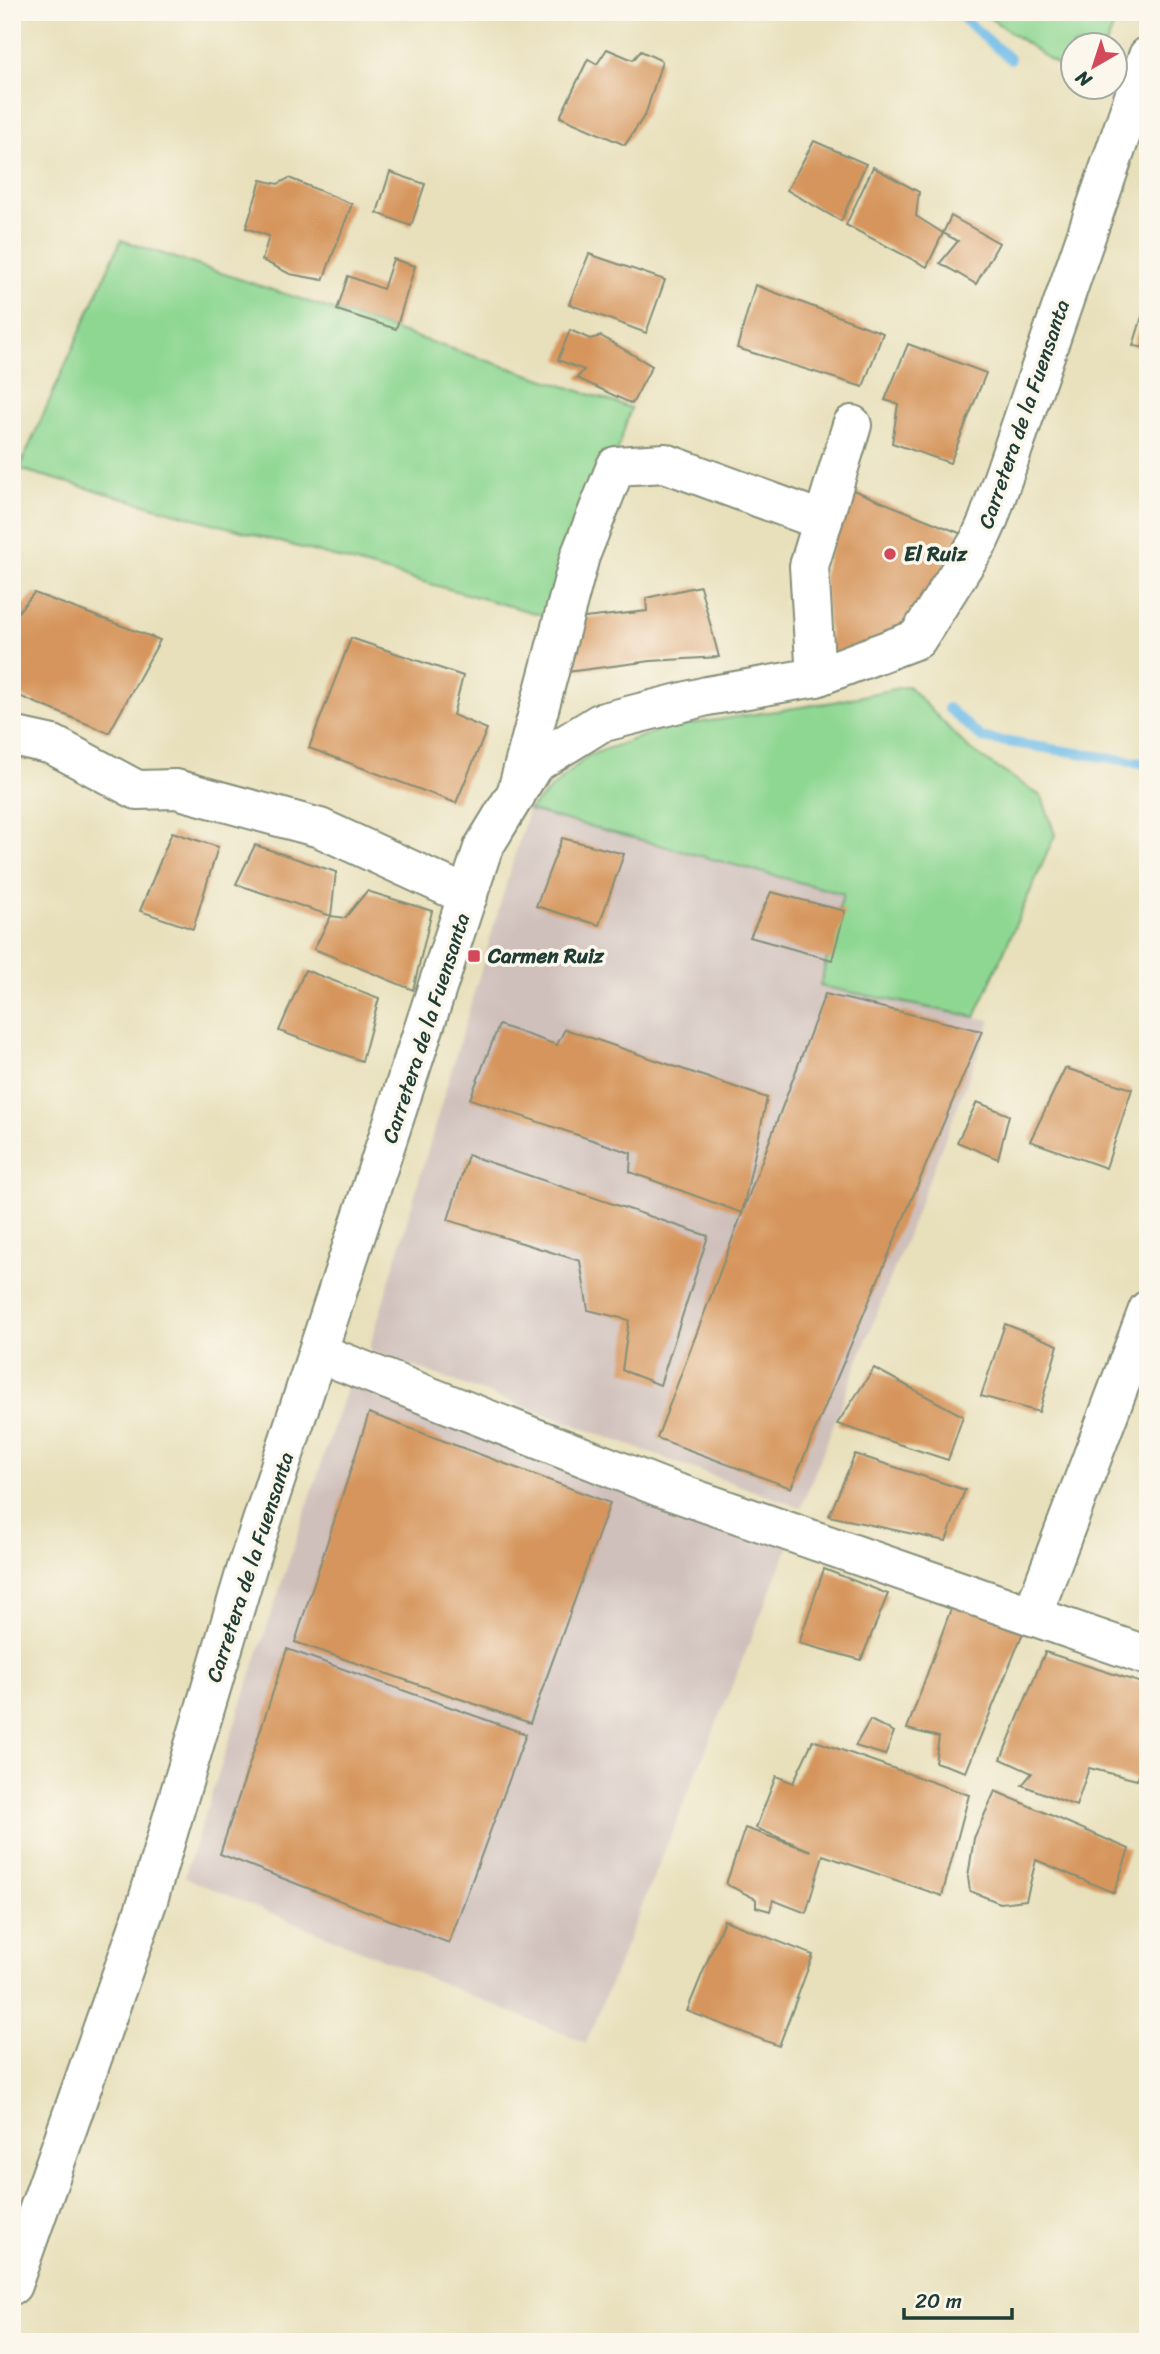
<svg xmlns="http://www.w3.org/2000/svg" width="1160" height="2354" viewBox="0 0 1160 2354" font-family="Sriracha,sans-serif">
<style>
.industrial{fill:#cfc0bb}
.green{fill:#8ed792;stroke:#568a63;stroke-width:2}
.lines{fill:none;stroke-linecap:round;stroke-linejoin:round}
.stream{stroke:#6ebce8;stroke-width:10}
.building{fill:#d6955c}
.minor-casing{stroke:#848e78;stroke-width:42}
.secondary-casing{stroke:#848e78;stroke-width:42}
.minor{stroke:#fff;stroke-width:38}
.secondary{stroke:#fff;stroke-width:38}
.poi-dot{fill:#d1495b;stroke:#fbf7ec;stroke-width:2.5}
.labels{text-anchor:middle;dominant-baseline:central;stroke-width:7;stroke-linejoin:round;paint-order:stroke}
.street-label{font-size:21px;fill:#1f3d34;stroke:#fbf7ec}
.poi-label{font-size:21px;font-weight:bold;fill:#1f3d34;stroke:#fbf7ec;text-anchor:start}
</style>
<rect width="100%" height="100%" fill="#fbf7ec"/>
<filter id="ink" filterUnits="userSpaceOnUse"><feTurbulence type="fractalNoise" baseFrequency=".0143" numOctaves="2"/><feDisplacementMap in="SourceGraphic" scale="14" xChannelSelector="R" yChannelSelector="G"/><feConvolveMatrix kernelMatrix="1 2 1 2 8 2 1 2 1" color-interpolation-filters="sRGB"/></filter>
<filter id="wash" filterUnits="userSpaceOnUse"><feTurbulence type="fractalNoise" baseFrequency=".00686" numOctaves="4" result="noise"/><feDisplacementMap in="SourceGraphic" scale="28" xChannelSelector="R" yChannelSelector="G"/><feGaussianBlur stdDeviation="1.57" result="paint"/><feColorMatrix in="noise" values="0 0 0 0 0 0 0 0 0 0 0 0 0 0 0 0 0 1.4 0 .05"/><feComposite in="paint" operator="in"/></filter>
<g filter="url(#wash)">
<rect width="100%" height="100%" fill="#e8e0bb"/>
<g class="industrial">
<path d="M 528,810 L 844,894 L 820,986 L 991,1020 L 801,1508 L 369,1350 Z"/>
<path d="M 348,1383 L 789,1546 L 586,2043 L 184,1877 Z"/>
</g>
<g class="green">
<path d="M 981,12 L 1119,12 L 1106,45 L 1072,46 L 1072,75 Z"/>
<path d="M 121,240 L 631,408 L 563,621 L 19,469 Z"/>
<path d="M 908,686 L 969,749 L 1042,797 L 1055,835 L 975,1017 L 820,986 L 843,894 L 528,810 L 587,756 L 665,728 L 833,702 Z"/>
</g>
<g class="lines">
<g class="stream">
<path d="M 956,12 L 1010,59"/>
<path d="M 948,708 L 982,738 L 1148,764"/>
</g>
</g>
<g id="blocks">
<g class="building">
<path d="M 607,49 L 633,60 L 641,51 L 662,61 L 646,113 L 625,145 L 560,117 L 588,59 L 597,64 Z"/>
<path d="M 814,141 L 866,164 L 841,221 L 787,190 Z"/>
<path d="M 873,167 L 919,192 L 916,216 L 943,233 L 927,267 L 846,225 Z"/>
<path d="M 390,172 L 425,184 L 411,226 L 377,213 Z"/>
<path d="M 289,178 L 352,204 L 323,280 L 290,274 L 262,260 L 269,236 L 246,228 L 261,180 L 278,184 Z"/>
<path d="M 951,216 L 999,243 L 976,284 L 940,263 L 958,241 L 943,233 Z"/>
<path d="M 589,254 L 665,280 L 646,333 L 569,304 Z"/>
<path d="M 393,259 L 415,266 L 396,329 L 337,310 L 348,276 L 383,289 Z"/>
<path d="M 755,285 L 883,333 L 863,387 L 737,348 Z"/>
<path d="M 1145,307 L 1148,308 L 1148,348 L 1133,346 Z"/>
<path d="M 570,330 L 590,339 L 601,336 L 652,366 L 632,404 L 577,378 L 584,370 L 558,360 Z"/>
<path d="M 908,344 L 986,373 L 950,463 L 892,443 L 898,404 L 885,400 Z"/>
<path d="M 848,488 L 962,534 L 910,633 L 831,654 L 823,575 Z"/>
<path d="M 700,586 L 719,657 L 651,661 L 559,673 L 576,619 L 647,611 L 646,598 Z"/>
<path d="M 34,593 L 160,640 L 109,733 L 12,693 L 12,619 Z"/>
<path d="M 351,638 L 463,676 L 453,715 L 487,729 L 456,803 L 309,748 Z"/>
<path d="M 172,832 L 218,847 L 193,929 L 140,911 Z"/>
<path d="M 562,838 L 624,854 L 599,925 L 536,906 Z"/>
<path d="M 255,845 L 336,872 L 331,916 L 236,884 Z"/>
<path d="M 367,891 L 432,911 L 413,990 L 314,949 L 331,916 L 345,918 Z"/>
<path d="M 771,892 L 845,911 L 832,960 L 750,937 Z"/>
<path d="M 305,970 L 379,998 L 362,1061 L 279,1031 Z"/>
<path d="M 825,994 L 982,1031 L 791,1488 L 657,1438 Z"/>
<path d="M 499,1025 L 557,1045 L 565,1029 L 767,1098 L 742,1213 L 630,1172 L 631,1153 L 470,1099 Z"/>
<path d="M 1065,1068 L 1132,1089 L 1106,1168 L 1030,1141 Z"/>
<path d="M 977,1102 L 1009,1115 L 998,1159 L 957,1142 Z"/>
<path d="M 468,1155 L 708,1236 L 660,1385 L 622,1370 L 629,1320 L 588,1310 L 580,1261 L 448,1220 Z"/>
<path d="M 1005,1324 L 1058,1345 L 1039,1412 L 981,1396 Z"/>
<path d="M 874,1368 L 963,1416 L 948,1460 L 837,1424 Z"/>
<path d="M 369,1413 L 610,1503 L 530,1723 L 295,1642 Z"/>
<path d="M 855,1454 L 965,1490 L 946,1541 L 829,1516 Z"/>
<path d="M 824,1569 L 888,1594 L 861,1660 L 799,1643 Z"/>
<path d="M 956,1595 L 1027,1623 L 966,1772 L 935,1762 L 939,1737 L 907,1729 Z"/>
<path d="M 287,1649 L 526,1734 L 449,1943 L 220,1854 Z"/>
<path d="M 1045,1652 L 1148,1685 L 1148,1753 L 1137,1780 L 1089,1768 L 1076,1806 L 1022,1785 L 1032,1773 L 1001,1759 Z"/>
<path d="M 870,1720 L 894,1732 L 885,1755 L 855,1746 Z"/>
<path d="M 813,1740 L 969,1795 L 942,1896 L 823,1855 L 806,1913 L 773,1900 L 770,1911 L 756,1907 L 756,1899 L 726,1884 L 745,1828 L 811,1851 L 756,1828 L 776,1776 L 793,1783 Z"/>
<path d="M 995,1791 L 1129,1849 L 1114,1893 L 1036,1860 L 1026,1900 L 1000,1903 L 970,1891 L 968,1877 L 974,1838 Z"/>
<path d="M 724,1920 L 813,1955 L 779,2046 L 687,2011 Z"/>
</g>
</g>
</g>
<g filter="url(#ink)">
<use href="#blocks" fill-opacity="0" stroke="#848e78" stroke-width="2"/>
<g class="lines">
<defs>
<g id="minor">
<path d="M 816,677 L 809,566 L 852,425"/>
<path d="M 12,736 L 53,745 L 137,790 L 176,789 L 320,828 L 468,896"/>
<path d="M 516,795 L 580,556 L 616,466 L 665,463 L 823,521"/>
<path d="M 319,1353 L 660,1487 L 1148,1656"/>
<path d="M 1032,1616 L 1148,1310"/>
</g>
<path id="secondary" d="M 12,2285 L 148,1900 L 248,1564 L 483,848 L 534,764 L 600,723 L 707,696 L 816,677 L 917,639 L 979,541 L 988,521 L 1148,56"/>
</defs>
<use href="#minor" class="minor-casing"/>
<use href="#secondary" class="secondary-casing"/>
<use href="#minor" class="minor"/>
<use href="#secondary" class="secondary"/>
</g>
</g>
<g class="poi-dot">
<circle cx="890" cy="554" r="7"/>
<rect x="467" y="949" width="14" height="14" rx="3.5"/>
</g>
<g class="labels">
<g class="street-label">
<text transform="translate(1024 414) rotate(-71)">Carretera de la Fuensanta</text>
<text transform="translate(426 1028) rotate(-72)">Carretera de la Fuensanta</text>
<text transform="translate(250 1567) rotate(-72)">Carretera de la Fuensanta</text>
</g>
<g class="poi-label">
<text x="904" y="554">El Ruiz</text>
<text x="488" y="956">Carmen Ruiz</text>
</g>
</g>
<rect width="1160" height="2354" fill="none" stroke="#fbf7ec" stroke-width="42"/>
<g transform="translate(1094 66) rotate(219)"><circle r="33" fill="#fbf7ec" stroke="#a3ada2" stroke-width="2"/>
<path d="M0-5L12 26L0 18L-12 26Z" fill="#d1495b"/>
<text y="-10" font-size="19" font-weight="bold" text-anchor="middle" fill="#1f3d34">N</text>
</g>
<path d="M904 2308v10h108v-10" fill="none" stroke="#1f3d34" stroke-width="3.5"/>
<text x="915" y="2308" font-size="21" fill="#1f3d34" stroke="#fbf7ec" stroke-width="5" paint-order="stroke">20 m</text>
</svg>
